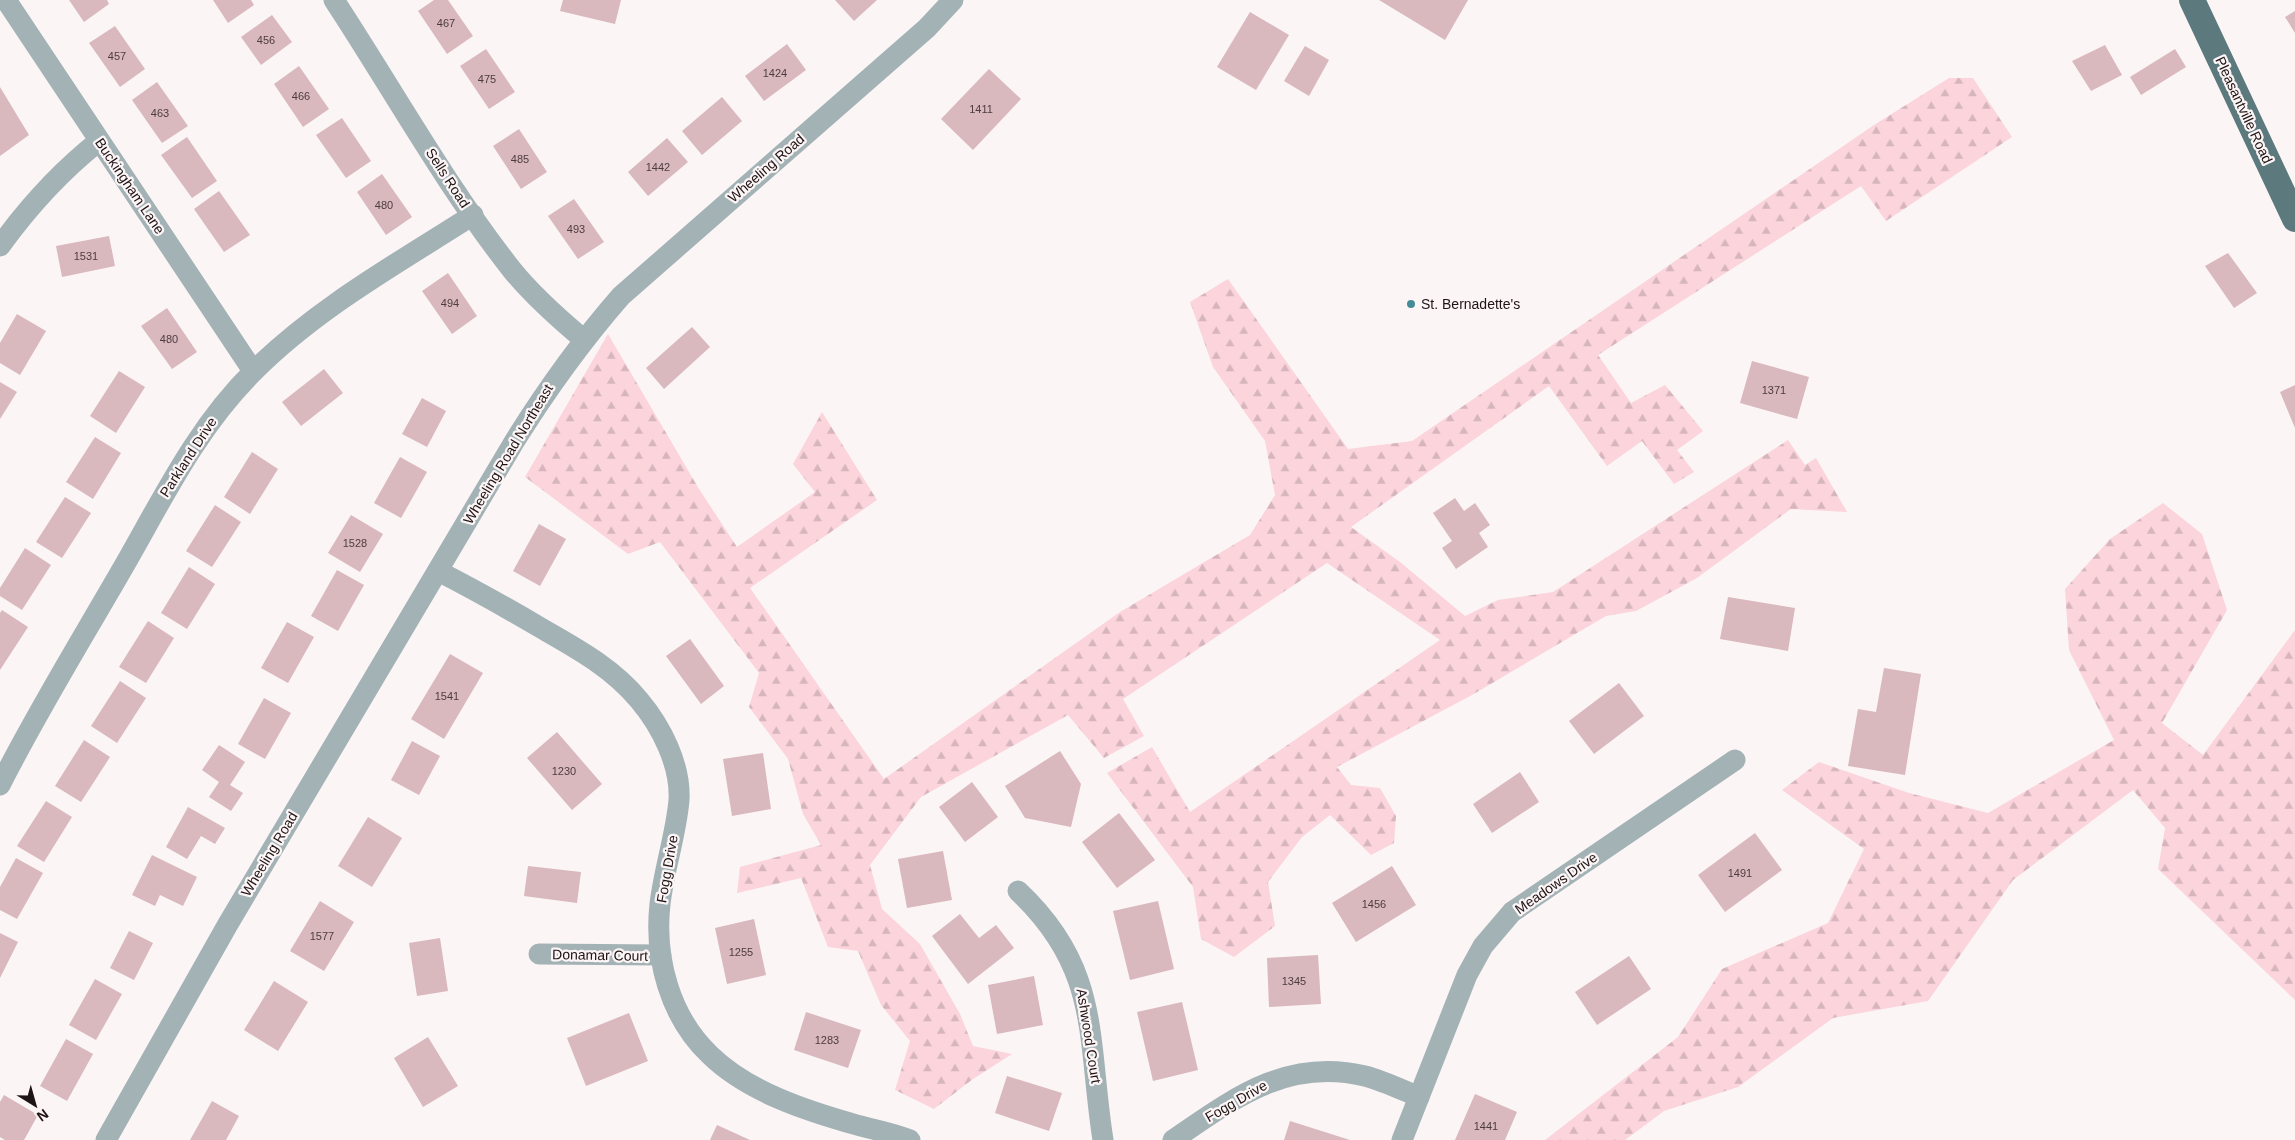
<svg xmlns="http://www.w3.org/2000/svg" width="2295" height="1140" viewBox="0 0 2295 1140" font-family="Helvetica,sans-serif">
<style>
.forest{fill:url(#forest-firs)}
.building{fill:#d9b8be}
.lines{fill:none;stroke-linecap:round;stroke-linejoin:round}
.minor{stroke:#a3b2b5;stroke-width:21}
.major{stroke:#5c797d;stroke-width:26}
.poi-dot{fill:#468c97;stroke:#fcf5f6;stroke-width:2}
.labels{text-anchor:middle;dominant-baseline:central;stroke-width:4.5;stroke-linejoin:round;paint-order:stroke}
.number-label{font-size:11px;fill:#4d3c3f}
.street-label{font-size:14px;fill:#1e1315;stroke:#fcf5f6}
.poi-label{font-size:14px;fill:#1e1315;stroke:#fcf5f6;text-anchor:start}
</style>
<defs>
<pattern id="forest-firs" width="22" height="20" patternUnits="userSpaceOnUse" patternTransform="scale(1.25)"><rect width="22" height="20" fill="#fbd4dc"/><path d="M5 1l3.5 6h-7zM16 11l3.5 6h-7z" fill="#d7b5bc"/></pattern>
</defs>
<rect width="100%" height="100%" fill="#fcf5f6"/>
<g class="forest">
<path d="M 1949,78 L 1973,78 L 2012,137 L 1886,221 L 1861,186 L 1598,355 L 1631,403 L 1665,385 L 1703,431 L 1677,450 L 1694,472 L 1674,484 L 1642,441 L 1607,466 L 1549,386 L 1351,527 L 1400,562 L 1465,616 L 1498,600 L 1553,592 L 1788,440 L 1805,465 L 1816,458 L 1847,512 L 1791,509 L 1697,578 L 1636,611 L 1606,616 L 1472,695 L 1337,767 L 1351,785 L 1380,788 L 1396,816 L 1394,843 L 1371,855 L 1330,815 L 1302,837 L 1268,882 L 1275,926 L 1234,957 L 1201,939 L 1193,887 L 1107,773 L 1152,747 L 1190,812 L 1440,640 L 1327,563 L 1123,699 L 1144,736 L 1104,758 L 1068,715 L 921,797 L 870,865 L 882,909 L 920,944 L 960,1014 L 973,1046 L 1012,1054 L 973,1079 L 934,1109 L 895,1090 L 910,1041 L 881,1005 L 858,951 L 828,947 L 801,878 L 737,893 L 740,867 L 821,845 L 803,814 L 788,759 L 749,707 L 759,673 L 660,542 L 628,554 L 525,477 L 608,334 L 699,489 L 737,547 L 815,492 L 793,464 L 822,412 L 877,500 L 750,588 L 884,779 L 1120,612 L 1250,535 L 1275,495 L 1265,441 L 1213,367 L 1190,302 L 1228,279 L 1348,449 L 1412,441 L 1874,125 Z"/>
<path d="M 2163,503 L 2202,534 L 2227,610 L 2162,723 L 2203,755 L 2295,630 L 2295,1000 L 2158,869 L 2165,828 L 2133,790 L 2013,880 L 1928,1001 L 1833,1018 L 1738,1087 L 1664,1111 L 1625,1140 L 1545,1140 L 1678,1037 L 1722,969 L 1828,923 L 1864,849 L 1782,790 L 1819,762 L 1909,793 L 1988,813 L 2114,740 L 2069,650 L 2065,589 L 2110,539 Z"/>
</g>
<g class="building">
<path d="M 69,0 L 107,0 L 109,4 L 84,22 Z"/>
<path d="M 213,0 L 251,0 L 254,5 L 228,23 Z"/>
<path d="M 434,0 L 448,0 L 473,36 L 447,54 L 418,11 Z"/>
<path d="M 563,0 L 621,0 L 615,24 L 560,11 Z"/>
<path d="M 835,0 L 877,0 L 854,21 Z"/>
<path d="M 1379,0 L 1468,0 L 1445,40 Z"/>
<path d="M 2295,11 L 2295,33 L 2285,17 Z"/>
<path d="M 1250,12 L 1289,35 L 1256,90 L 1217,67 Z"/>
<path d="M 272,15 L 292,42 L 261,65 L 241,37 Z"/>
<path d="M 115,26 L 145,69 L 120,87 L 89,43 Z"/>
<path d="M 787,44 L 806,70 L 764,101 L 745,76 Z"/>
<path d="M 2105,45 L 2122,75 L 2091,91 L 2072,61 Z"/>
<path d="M 1305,46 L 1329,60 L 1309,96 L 1284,81 Z"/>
<path d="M 486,49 L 515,92 L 489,109 L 460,66 Z"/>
<path d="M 2175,49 L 2186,67 L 2141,95 L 2130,77 Z"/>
<path d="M 299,66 L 329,109 L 303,127 L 274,84 Z"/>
<path d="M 989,69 L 1021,99 L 973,150 L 941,119 Z"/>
<path d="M 157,82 L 188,126 L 162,143 L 132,100 Z"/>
<path d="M 0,87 L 29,135 L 0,156 Z"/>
<path d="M 722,97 L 742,121 L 702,155 L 682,131 Z"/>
<path d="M 342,118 L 371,161 L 346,178 L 316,135 Z"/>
<path d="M 519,129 L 547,172 L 521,189 L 493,146 Z"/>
<path d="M 187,137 L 217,181 L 192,198 L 161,155 Z"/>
<path d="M 667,138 L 688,162 L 648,196 L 628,172 Z"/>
<path d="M 382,174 L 412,217 L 386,235 L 357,192 Z"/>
<path d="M 219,191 L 250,235 L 224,252 L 194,209 Z"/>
<path d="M 574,199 L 604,242 L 578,259 L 548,216 Z"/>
<path d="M 109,236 L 115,266 L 62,277 L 56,246 Z"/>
<path d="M 2228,253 L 2257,293 L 2234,308 L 2205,266 Z"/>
<path d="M 448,273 L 477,316 L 452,334 L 422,291 Z"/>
<path d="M 167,308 L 197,352 L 172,369 L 141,326 Z"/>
<path d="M 17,314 L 46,331 L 20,375 L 0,363 L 0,343 Z"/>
<path d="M 692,327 L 710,347 L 664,389 L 646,368 Z"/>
<path d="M 1752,361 L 1809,377 L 1797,419 L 1740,403 Z"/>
<path d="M 324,369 L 343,393 L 301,426 L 282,402 Z"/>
<path d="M 119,371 L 145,387 L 116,433 L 90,416 Z"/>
<path d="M 0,382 L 17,392 L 0,419 Z"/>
<path d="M 2295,385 L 2295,428 L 2280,392 Z"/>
<path d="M 422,398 L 446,411 L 427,447 L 402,434 Z"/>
<path d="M 95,437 L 121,453 L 93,499 L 66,482 Z"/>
<path d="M 252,452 L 278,469 L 250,514 L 224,497 Z"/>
<path d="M 400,457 L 427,472 L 401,518 L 374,503 Z"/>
<path d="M 65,497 L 91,513 L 62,558 L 36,542 Z"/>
<path d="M 1455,498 L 1464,511 L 1475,503 L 1490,525 L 1479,533 L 1488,547 L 1456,569 L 1442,548 L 1452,541 L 1433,513 Z"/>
<path d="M 215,505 L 241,522 L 212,567 L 186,551 Z"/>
<path d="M 351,515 L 383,534 L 360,572 L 328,553 Z"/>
<path d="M 539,524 L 566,539 L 540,586 L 513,571 Z"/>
<path d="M 25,548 L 51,565 L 22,610 L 0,596 L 0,588 Z"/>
<path d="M 189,567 L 215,584 L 187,629 L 161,613 Z"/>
<path d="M 337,570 L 364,585 L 338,631 L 311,616 Z"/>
<path d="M 1728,597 L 1795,608 L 1788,651 L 1720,639 Z"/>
<path d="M 2,610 L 28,627 L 0,670 L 0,613 Z"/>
<path d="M 148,621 L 174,638 L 146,683 L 119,667 Z"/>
<path d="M 287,622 L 314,637 L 288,683 L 261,668 Z"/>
<path d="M 690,639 L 724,686 L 701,704 L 666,656 Z"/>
<path d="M 450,654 L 483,673 L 444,739 L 411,719 Z"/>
<path d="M 1884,668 L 1921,674 L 1905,775 L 1848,766 L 1858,709 L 1876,712 Z"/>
<path d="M 120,681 L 146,698 L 117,743 L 91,726 Z"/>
<path d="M 1619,683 L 1644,716 L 1594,754 L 1569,721 Z"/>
<path d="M 264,698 L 291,713 L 265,759 L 238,744 Z"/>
<path d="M 557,732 L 602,784 L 572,810 L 527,758 Z"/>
<path d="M 84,740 L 110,757 L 81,802 L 55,786 Z"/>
<path d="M 412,741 L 440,756 L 419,795 L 391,780 Z"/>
<path d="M 219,745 L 245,762 L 230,785 L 243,793 L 231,811 L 209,797 L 219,782 L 202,770 Z"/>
<path d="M 1060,751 L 1081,784 L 1071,827 L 1025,818 L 1005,786 Z"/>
<path d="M 763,753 L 771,809 L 732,816 L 723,759 Z"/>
<path d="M 1520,772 L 1539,802 L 1492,833 L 1473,804 Z"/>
<path d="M 972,782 L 998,817 L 965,842 L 939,807 Z"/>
<path d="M 46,801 L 72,817 L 44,862 L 17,846 Z"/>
<path d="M 188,807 L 225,828 L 215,844 L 201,836 L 187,859 L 166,847 Z"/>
<path d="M 1119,813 L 1155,860 L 1117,888 L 1082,842 Z"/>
<path d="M 368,817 L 402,838 L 372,887 L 338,866 Z"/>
<path d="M 1755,833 L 1782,870 L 1725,912 L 1698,875 Z"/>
<path d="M 943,851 L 952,900 L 907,908 L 898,859 Z"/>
<path d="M 152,855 L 197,877 L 183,906 L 160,895 L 155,906 L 132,895 Z"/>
<path d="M 16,858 L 43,873 L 17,919 L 0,910 L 0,887 Z"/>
<path d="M 528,866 L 581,872 L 577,903 L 524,896 Z"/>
<path d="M 1392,866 L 1416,905 L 1356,942 L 1332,903 Z"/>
<path d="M 320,901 L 354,922 L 324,971 L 290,951 Z"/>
<path d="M 1158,901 L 1174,969 L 1130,980 L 1113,911 Z"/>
<path d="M 960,914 L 979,938 L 996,925 L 1014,948 L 968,984 L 932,936 Z"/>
<path d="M 754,919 L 766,975 L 727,984 L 715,928 Z"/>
<path d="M 129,931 L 153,943 L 134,980 L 110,968 Z"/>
<path d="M 0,933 L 18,942 L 0,978 Z"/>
<path d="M 440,938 L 448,991 L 417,996 L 409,943 Z"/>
<path d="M 1318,955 L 1321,1004 L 1269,1007 L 1267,958 Z"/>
<path d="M 1629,956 L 1651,989 L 1597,1025 L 1575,992 Z"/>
<path d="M 1034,976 L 1043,1025 L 997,1034 L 988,985 Z"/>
<path d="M 95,979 L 122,994 L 96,1040 L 69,1025 Z"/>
<path d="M 274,981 L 308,1002 L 278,1051 L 244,1030 Z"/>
<path d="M 1182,1002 L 1198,1070 L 1153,1081 L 1137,1012 Z"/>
<path d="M 806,1012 L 861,1030 L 848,1068 L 794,1050 Z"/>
<path d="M 629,1013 L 648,1061 L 586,1086 L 567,1038 Z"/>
<path d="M 428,1037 L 458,1086 L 423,1107 L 394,1058 Z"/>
<path d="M 66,1039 L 93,1054 L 67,1101 L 40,1086 Z"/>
<path d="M 1007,1076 L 1062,1093 L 1049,1131 L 995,1113 Z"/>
<path d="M 1475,1094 L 1517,1112 L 1505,1140 L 1455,1140 Z"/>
<path d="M 4,1095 L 38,1115 L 24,1140 L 5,1140 L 0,1137 L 0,1102 Z"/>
<path d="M 212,1101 L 239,1116 L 226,1140 L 190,1140 Z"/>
<path d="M 1290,1121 L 1350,1140 L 1284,1140 Z"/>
<path d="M 717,1125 L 750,1140 L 710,1140 Z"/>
</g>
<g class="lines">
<g class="minor">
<path d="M 6,0 L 253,371"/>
<path d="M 334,0 C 393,90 446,186 512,270 C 533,296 558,318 583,339"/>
<path d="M 0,246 C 29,206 61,171 99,141"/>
<path d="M 438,571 C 473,589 507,608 541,628 C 576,648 613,668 639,700 C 661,726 681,765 679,800 C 676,835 664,869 660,904 C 654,959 670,1017 710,1055 C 748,1092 807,1111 857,1125 C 875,1130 893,1133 910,1140"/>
<path d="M 0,785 C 38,710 82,639 124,566 C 163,498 197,427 254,371 C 317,308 398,263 473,215"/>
<path d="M 1018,891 C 1101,969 1087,1038 1103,1140"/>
<path d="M 539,954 L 661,955"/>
<path d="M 106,1140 L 228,924 L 514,442 C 547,389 580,343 621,296 L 927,28 L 953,0"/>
<path d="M 1173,1140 C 1233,1099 1287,1057 1365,1076 C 1384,1081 1402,1090 1419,1097"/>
<path d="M 1402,1140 L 1467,975 L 1483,946 L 1512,912 L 1735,760"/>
</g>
<path class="major" d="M 2192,0 L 2295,219"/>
</g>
<circle class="poi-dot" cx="1411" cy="304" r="5"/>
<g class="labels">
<g class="number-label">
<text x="446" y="23">467</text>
<text x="266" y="40">456</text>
<text x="117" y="56">457</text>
<text x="775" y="73">1424</text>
<text x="487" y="79">475</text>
<text x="301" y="96">466</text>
<text x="981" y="109">1411</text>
<text x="160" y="113">463</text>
<text x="520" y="159">485</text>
<text x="658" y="167">1442</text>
<text x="384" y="205">480</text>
<text x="576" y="229">493</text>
<text x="86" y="256">1531</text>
<text x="450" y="303">494</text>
<text x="169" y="339">480</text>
<text x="1774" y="390">1371</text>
<text x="355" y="543">1528</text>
<text x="447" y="696">1541</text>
<text x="564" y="771">1230</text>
<text x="1740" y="873">1491</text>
<text x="1374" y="904">1456</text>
<text x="322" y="936">1577</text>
<text x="741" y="952">1255</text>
<text x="1294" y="981">1345</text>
<text x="827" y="1040">1283</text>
<text x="1486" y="1126">1441</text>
</g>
<g class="street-label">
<text transform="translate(2244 110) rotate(65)">Pleasantville Road</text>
<text transform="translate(766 168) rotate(-41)">Wheeling Road</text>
<text transform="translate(448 178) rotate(57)">Sells Road</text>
<text transform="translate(130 186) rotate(56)">Buckingham Lane</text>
<text transform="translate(508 454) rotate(-59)">Wheeling Road Northeast</text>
<text transform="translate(188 457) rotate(-57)">Parkland Drive</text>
<text transform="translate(269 854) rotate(-59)">Wheeling Road</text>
<text transform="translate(667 869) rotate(-80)">Fogg Drive</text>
<text transform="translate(1556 883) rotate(-35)">Meadows Drive</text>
<text transform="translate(600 955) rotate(1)">Donamar Court</text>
<text transform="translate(1089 1036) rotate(81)">Ashwood Court</text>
<text transform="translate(1236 1101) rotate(-30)">Fogg Drive</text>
</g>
<g class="poi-label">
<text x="1421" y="304">St. Bernadette's</text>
</g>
</g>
<g transform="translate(35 1105) rotate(143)" stroke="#fcf5f6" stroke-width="4" paint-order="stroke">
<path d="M0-4L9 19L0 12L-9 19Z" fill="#1e1315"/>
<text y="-8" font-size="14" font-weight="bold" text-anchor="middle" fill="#1e1315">N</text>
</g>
</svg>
